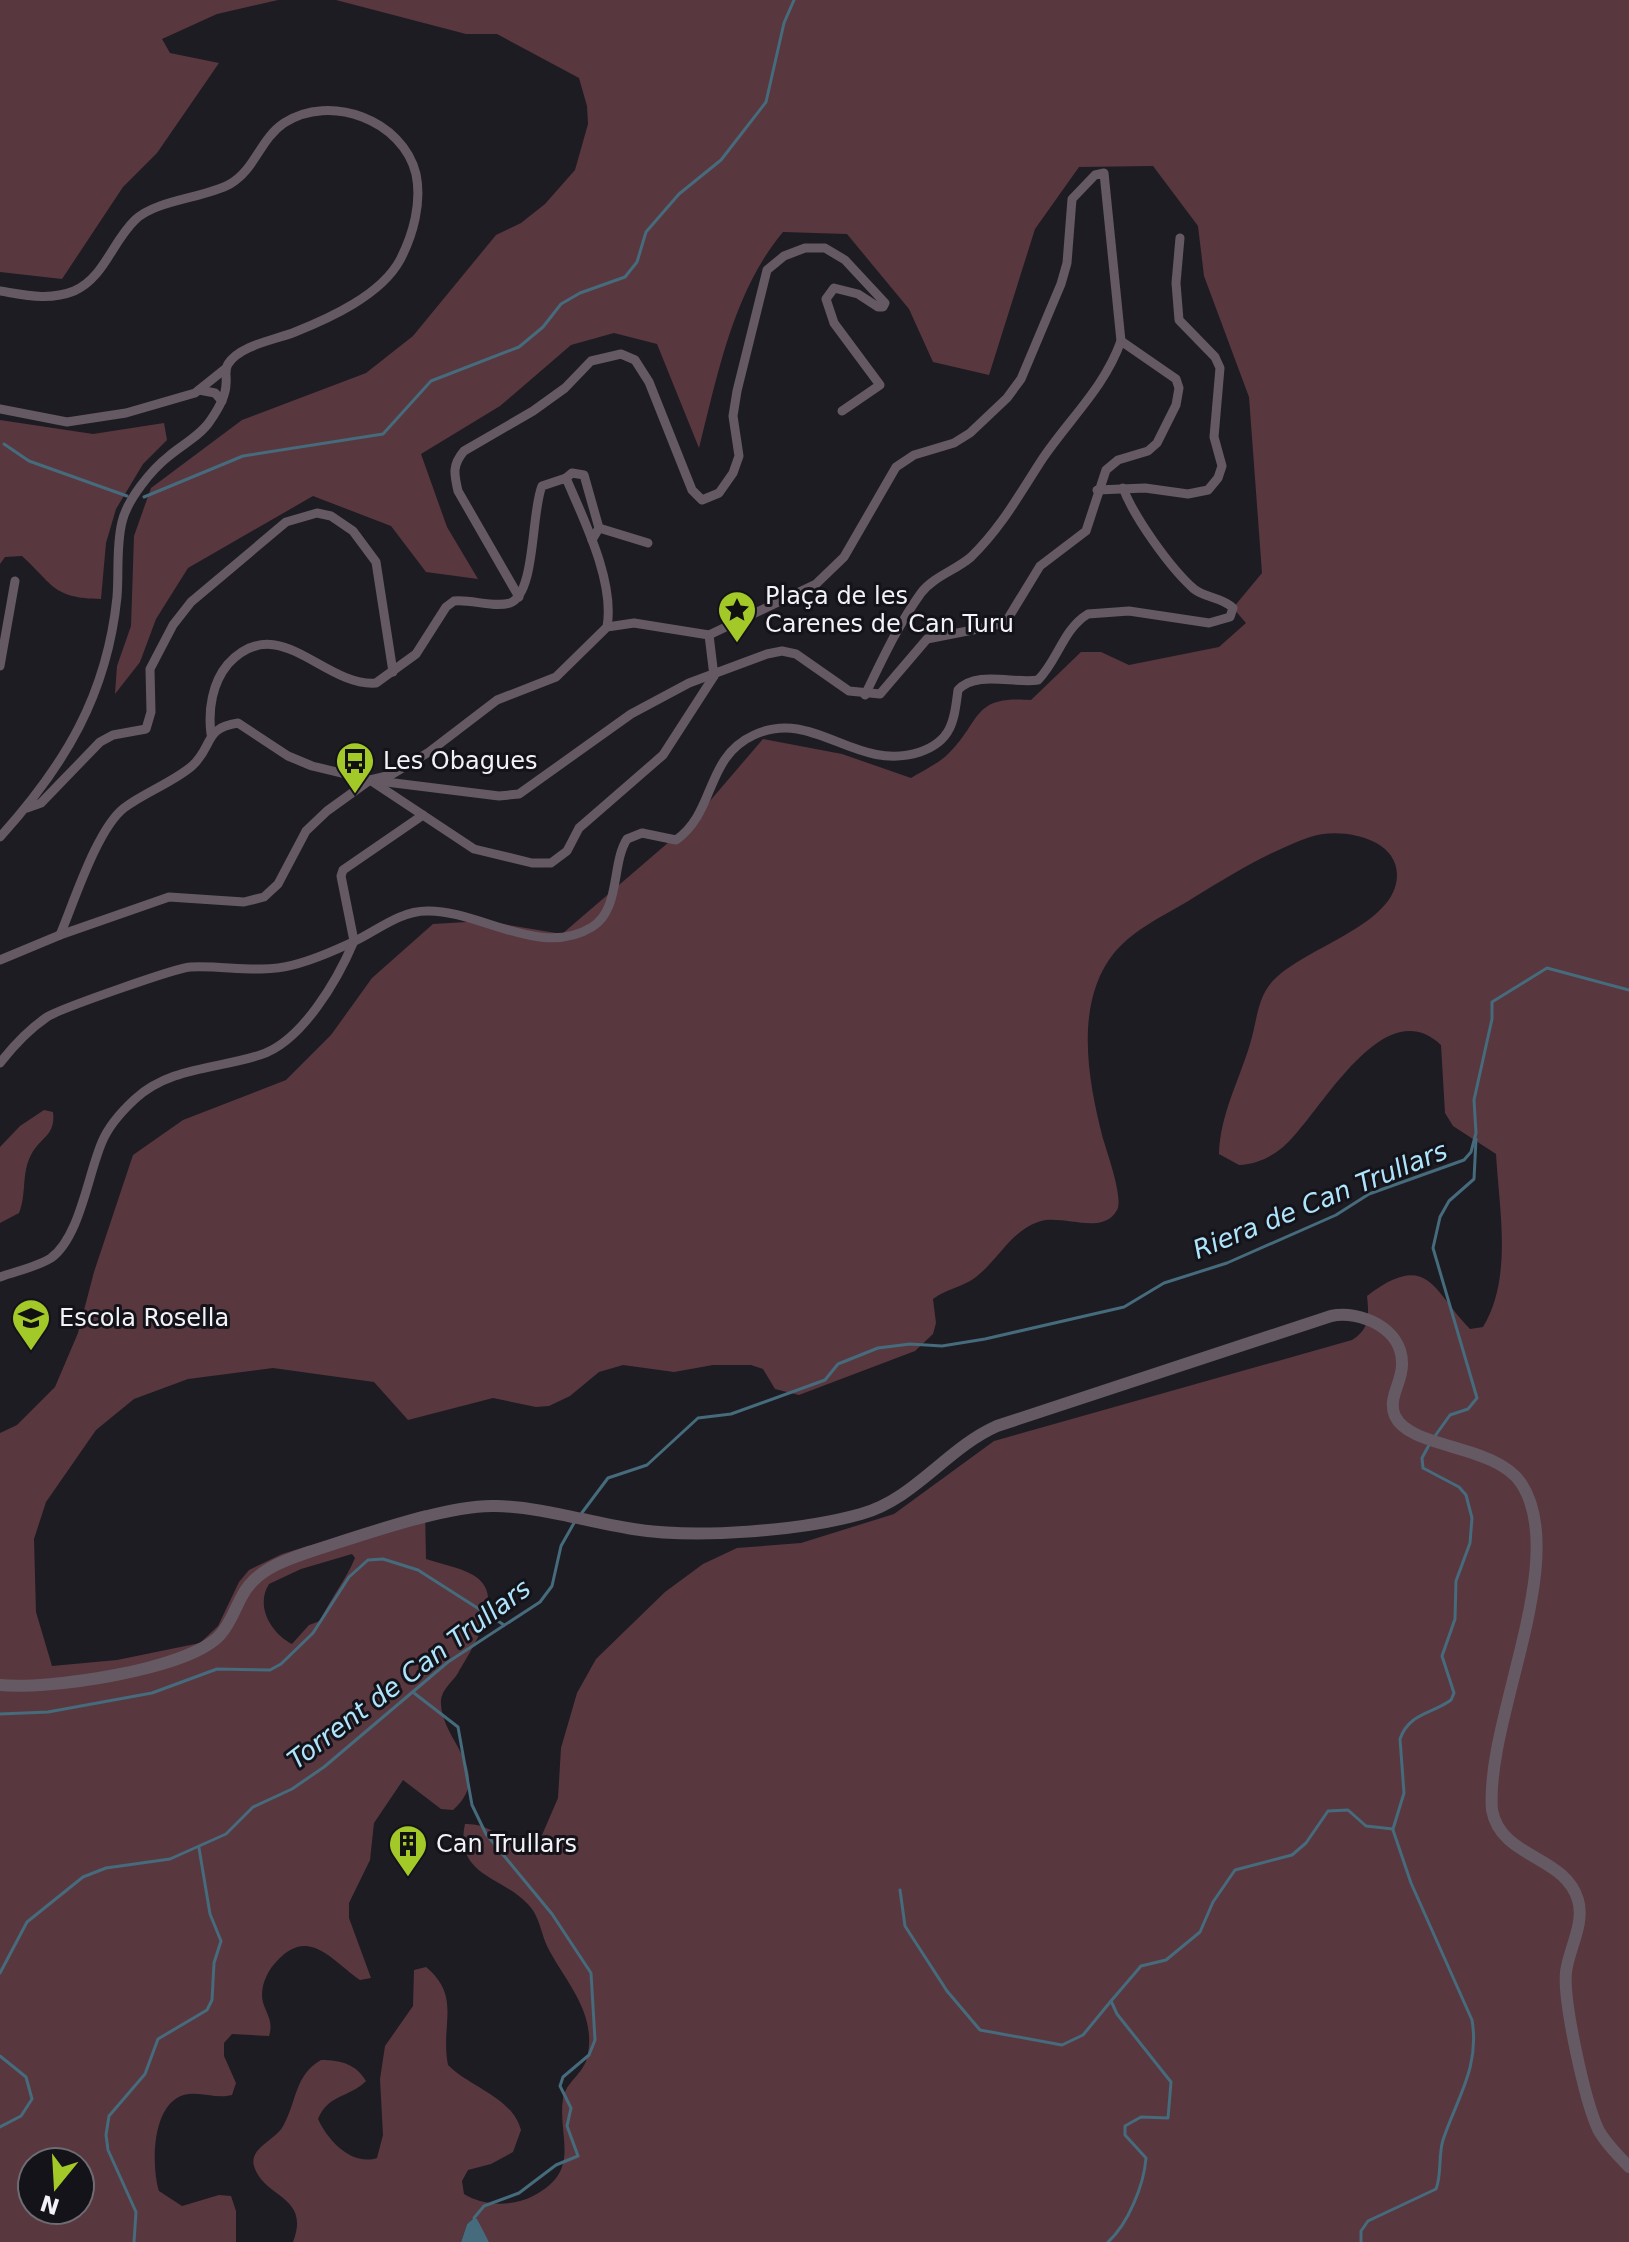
<svg xmlns="http://www.w3.org/2000/svg" width="1629" height="2242" viewBox="0 0 1629 2242" font-family="'DejaVu Sans',sans-serif">
<style>
.green{fill:#59373e;fill-rule:evenodd}
.water{fill:#456b7c}
.lines{fill:none;stroke-linecap:round;stroke-linejoin:round}
.stream{stroke:#456b7c;stroke-width:3}
.minor{stroke:#655963;stroke-width:9}
.tertiary{stroke:#655963;stroke-width:12}
.labels{text-anchor:middle;dominant-baseline:central;stroke-width:6;stroke-linejoin:round;paint-order:stroke}
.poi-label{font-size:24px;fill:#f3f2f7;stroke:#141319;text-anchor:start}
.water-label{font-size:26px;font-style:italic;fill:#aee4fc;stroke:#141319}
</style>
<rect width="100%" height="100%" fill="#1d1c22"/>
<g class="green">
<path d="M 0,0 L 278,0 L 217,14 L 162,39 L 170,53 L 219,63 L 157,153 L 123,187 L 62,279 L 0,272 Z"/>
<path d="M 336,0 L 1629,0 L 1629,2242 L 489,2242 L 474,2218 L 467,2224 L 461,2242 L 293,2242 C 311,2195 264,2199 254,2166 C 249,2149 274,2140 282,2128 C 297,2103 294,2075 321,2060 C 341,2060 356,2064 366,2081 C 349,2098 328,2094 318,2119 C 328,2141 352,2166 377,2158 L 383,2135 L 380,2079 L 385,2046 L 413,2006 L 414,1970 L 426,1967 C 462,1997 440,2024 448,2065 C 471,2088 512,2097 521,2130 L 513,2152 L 491,2164 L 468,2170 L 462,2181 L 464,2194 C 483,2206 512,2207 533,2196 C 583,2171 557,2136 563,2099 C 565,2083 583,2074 587,2058 C 598,2013 565,1982 547,1946 C 542,1935 540,1922 534,1912 C 511,1876 453,1880 465,1824 C 487,1823 500,1836 518,1850 L 539,1842 L 558,1798 L 561,1748 L 577,1693 L 596,1659 L 665,1592 L 703,1564 L 737,1548 L 801,1543 L 894,1514 L 994,1441 L 1352,1340 C 1370,1329 1369,1315 1367,1296 C 1429,1249 1433,1292 1470,1329 L 1483,1327 C 1513,1278 1499,1208 1496,1154 L 1453,1126 L 1445,1113 L 1441,1045 C 1382,989 1319,1117 1283,1147 C 1270,1158 1256,1164 1239,1165 L 1219,1154 C 1220,1115 1239,1081 1250,1044 C 1256,1025 1257,1003 1268,987 C 1294,949 1397,928 1397,875 C 1397,836 1337,827 1310,837 C 1268,852 1231,875 1193,898 C 1166,915 1135,928 1114,953 C 1074,1003 1088,1079 1102,1135 C 1106,1150 1124,1198 1117,1210 C 1103,1237 1061,1213 1038,1222 C 1010,1232 998,1260 976,1277 C 963,1287 946,1289 933,1299 L 936,1323 L 933,1334 L 915,1351 L 799,1395 L 775,1389 L 763,1369 L 751,1365 L 713,1365 L 674,1372 L 623,1365 L 599,1372 L 570,1396 L 549,1406 L 536,1407 L 493,1398 L 408,1420 L 374,1382 L 273,1368 L 188,1379 L 134,1399 L 96,1430 L 46,1502 L 34,1539 L 36,1612 L 52,1666 L 117,1660 L 200,1643 L 218,1626 L 239,1582 L 249,1570 L 282,1554 L 425,1510 L 426,1559 C 441,1564 459,1567 473,1575 C 509,1595 472,1648 458,1673 C 452,1683 440,1690 441,1704 C 442,1741 495,1773 453,1810 L 441,1809 L 403,1780 L 374,1823 L 370,1860 L 349,1903 L 349,1918 L 371,1978 L 360,1980 C 332,1961 309,1926 277,1961 C 269,1969 262,1982 262,1995 C 262,2010 275,2018 269,2036 L 232,2034 L 224,2043 L 224,2056 L 236,2083 L 232,2095 C 216,2099 204,2092 189,2094 C 151,2098 151,2166 159,2191 L 182,2206 L 219,2195 L 231,2196 L 236,2211 L 236,2242 L 0,2242 L 0,1433 L 17,1425 L 55,1387 L 78,1333 L 94,1272 L 133,1155 L 183,1120 L 286,1080 L 331,1035 L 372,978 L 433,924 L 484,921 L 562,934 L 691,823 L 763,739 L 842,754 L 911,778 C 922,771 938,764 948,754 C 982,721 971,695 1031,700 L 1081,652 L 1101,652 L 1129,665 L 1219,647 L 1246,623 L 1233,608 L 1262,573 L 1249,397 L 1204,276 L 1198,226 L 1153,166 L 1079,167 L 1035,229 L 989,375 L 933,362 L 909,309 L 847,234 L 783,232 C 733,292 718,374 699,448 L 657,344 L 614,333 L 571,345 L 500,406 L 421,454 L 447,527 L 478,579 L 426,572 L 391,526 L 313,496 L 188,568 L 156,619 L 140,662 L 115,694 L 117,666 L 131,626 L 134,536 L 151,488 L 242,420 L 366,373 L 413,336 L 496,235 L 521,223 L 545,204 L 575,170 L 588,124 L 587,106 L 579,78 L 497,34 L 466,34 ZM 352,1554 L 355,1558 C 347,1578 330,1599 320,1621 L 309,1625 L 292,1644 C 271,1633 255,1606 269,1584 L 301,1569 ZM 32,2162 L 80,2162 L 80,2210 L 32,2210 Z"/>
<path d="M 0,420 L 93,434 L 164,423 L 167,440 L 143,464 L 116,509 L 106,543 L 101,599 C 52,598 54,585 22,556 L 5,557 L 0,564 Z"/>
<path d="M 44,1110 L 53,1112 C 56,1136 40,1137 31,1155 C 21,1174 27,1194 19,1213 L 0,1223 L 0,1147 L 20,1126 Z"/>
</g>
<path class="water" d="M 474,2218 L 477,2219 L 489,2242 L 461,2242 L 467,2224 Z"/>
<g class="lines">
<g class="stream">
<path d="M 4,444 L 29,461 L 127,496"/>
<path d="M 144,497 L 243,456 L 383,434 L 431,381 L 519,347 L 543,327 L 561,304 L 580,293 L 625,277 L 637,262 L 646,232 L 679,194 L 721,160 L 766,102 L 784,23 L 794,0"/>
<path d="M 1435,1436 L 1450,1415 L 1468,1409 L 1477,1398 L 1433,1248 L 1440,1217 L 1449,1201 L 1474,1179 L 1476,1139"/>
<path d="M 581,1514 L 608,1478 L 647,1465 L 698,1418 L 731,1414 L 825,1380 L 838,1364 L 878,1348 L 910,1344 L 942,1346 L 985,1339 L 1124,1307 L 1164,1283 L 1227,1263 L 1336,1215 L 1369,1194 L 1464,1160 L 1471,1152 L 1476,1133 L 1474,1100 L 1492,1019 L 1492,1002 L 1547,968 L 1629,990"/>
<path d="M 414,1693 L 458,1727 L 472,1805 L 486,1834 L 552,1914 L 591,1973 L 595,2040 L 589,2055 L 563,2077 L 560,2086 L 571,2108 L 567,2126 L 578,2156 L 556,2165 L 519,2193 L 484,2206 L 474,2218"/>
<path d="M 0,1714 L 48,1712 L 152,1693 L 217,1669 L 270,1670 L 281,1664 L 313,1633 L 349,1577 L 368,1560 L 383,1559 L 418,1570 L 504,1625"/>
<path d="M 900,1890 L 905,1926 L 947,1991 L 980,2030 L 1062,2045 L 1083,2035 L 1111,2001"/>
<path d="M 0,1973 L 27,1922 L 83,1877 L 106,1868 L 170,1859 L 226,1834 L 253,1807 L 292,1789 L 324,1767 L 448,1662 L 540,1602 L 552,1586 L 561,1546 L 574,1523"/>
<path d="M 0,2056 L 26,2077 L 32,2099 L 21,2116 L 0,2127"/>
<path d="M 134,2242 L 136,2212 L 108,2150 L 106,2135 L 109,2116 L 145,2074 L 158,2039 L 207,2010 L 212,2000 L 214,1963 L 221,1941 L 210,1914 L 199,1848"/>
<path d="M 1108,2242 C 1128,2224 1144,2185 1146,2158 L 1125,2135 L 1125,2126 L 1141,2117 L 1168,2118 L 1171,2082 L 1117,2014 L 1111,2001 L 1141,1966 L 1166,1960 L 1200,1932 L 1213,1902 L 1235,1870 L 1292,1855 L 1306,1843 L 1328,1811 L 1348,1810 L 1366,1826 L 1393,1829 L 1404,1793 L 1400,1739 C 1409,1713 1432,1714 1451,1700 L 1454,1693 L 1442,1656 L 1455,1619 L 1456,1581 L 1470,1543 L 1472,1518 L 1466,1495 L 1459,1487 L 1423,1468 L 1422,1458 L 1429,1445"/>
<path d="M 1361,2242 L 1361,2231 L 1368,2221 L 1436,2189 C 1442,2174 1438,2156 1443,2140 C 1457,2098 1480,2067 1472,2020 L 1411,1883 L 1393,1830"/>
</g>
<g class="minor">
<path d="M 0,291 C 25,295 49,301 74,291 C 104,278 112,242 135,220 C 155,200 205,198 230,184 C 255,170 260,139 284,123 C 330,93 403,120 416,174 C 422,203 413,235 400,260 C 381,295 330,318 295,332 C 275,340 240,345 228,364 C 224,371 227,376 226,384 C 226,396 217,411 210,421 C 201,435 182,445 169,456 C 151,470 127,500 122,522 C 116,546 119,573 117,597 C 107,695 65,765 0,837"/>
<path d="M 199,390 L 215,393 L 222,401"/>
<path d="M 0,409 L 67,422 L 126,413 L 195,393 L 225,369"/>
<path d="M 566,478 L 572,473 L 584,475 L 599,528 L 592,540"/>
<path d="M 1097,490 L 1145,488 L 1188,494 L 1208,490 L 1218,478 L 1222,466 L 1214,437 L 1220,368 L 1215,357 L 1179,320 L 1176,283 L 1180,238"/>
<path d="M 599,528 L 648,543"/>
<path d="M 519,597 L 458,491 C 454,474 452,465 464,451 L 533,411 L 565,388 L 591,361 L 621,354 L 635,360 L 649,382 L 692,490 L 702,500 L 719,493 L 733,473 L 739,456 L 733,416 L 737,391 L 767,270 L 784,256 L 805,248 L 825,248 L 845,260 L 885,303 L 883,307 L 878,307 L 858,294 L 834,288 L 826,299 L 834,323 L 880,385 L 842,411"/>
<path d="M 709,635 L 714,676"/>
<path d="M 0,666 L 15,581"/>
<path d="M 211,734 C 208,710 212,683 228,664 C 279,609 323,687 376,683 L 416,654 L 446,607 L 454,601 C 471,599 494,608 510,603 C 536,594 531,511 542,486 L 566,478 C 584,520 615,582 607,627"/>
<path d="M 373,782 L 474,849 L 532,863 L 551,863 L 567,851 L 579,828 L 663,755 L 714,676"/>
<path d="M 27,808 L 41,803 L 100,742 L 113,735 L 146,729 L 151,712 L 150,669 L 173,625 L 191,602 L 286,522 L 317,513 L 331,516 L 353,531 L 376,562 L 393,672"/>
<path d="M 60,935 C 74,902 97,829 124,808 C 145,792 172,783 192,766 C 214,746 203,728 238,723 L 288,756 L 312,766 L 370,780 L 499,796 L 519,794 L 631,714 L 689,683 L 767,654 L 782,651 L 796,654 L 849,691 L 880,694 L 927,639 L 993,626 L 1007,620 L 1040,566 L 1086,531 L 1106,470 L 1118,460 L 1148,451 L 1157,443 L 1176,405 L 1179,388 L 1176,379 L 1121,341"/>
<path d="M 354,941 L 341,876 L 343,870 L 423,815"/>
<path d="M 0,960 L 60,935 L 169,897 L 244,902 L 264,897 L 278,884 L 306,831 L 327,811 L 370,780 L 391,775 L 429,752 L 497,700 L 556,677 L 607,627 L 634,623 L 709,635 L 816,584 L 844,557 L 896,467 L 914,455 L 954,443 L 970,433 L 1007,398 L 1021,379 L 1061,284 L 1067,263 L 1072,199 L 1095,175 L 1104,173 L 1121,341 C 1104,388 1071,417 1043,458 C 1020,493 1002,527 971,557 C 956,570 933,577 921,593 C 898,625 882,660 865,695"/>
<path d="M 0,1063 C 14,1045 28,1030 47,1017 C 59,1009 176,968 190,967 C 224,965 260,974 293,965 C 313,960 336,950 355,941 C 378,930 400,911 427,911 C 480,910 540,959 592,927 C 621,909 611,864 627,839 L 642,833 L 676,840 C 716,812 705,757 754,735 C 814,707 855,773 920,752 C 952,741 954,721 958,690 C 976,670 1014,684 1038,680 C 1058,660 1063,629 1088,614 L 1129,611 L 1209,623 L 1230,617 L 1233,608 C 1222,597 1205,598 1194,589 C 1170,568 1134,517 1123,488"/>
<path d="M 0,1277 C 16,1271 37,1267 51,1258 C 80,1237 88,1174 102,1142 C 109,1125 122,1111 135,1099 C 170,1067 217,1069 260,1055 C 302,1042 338,979 354,941"/>
</g>
<path class="tertiary" d="M 0,1685 C 47,1690 188,1670 220,1635 C 230,1624 234,1611 241,1598 C 254,1571 282,1561 309,1552 C 357,1537 448,1504 496,1506 C 542,1507 588,1522 633,1529 C 696,1539 800,1531 861,1514 C 915,1499 947,1448 997,1426 L 1331,1316 C 1360,1310 1402,1328 1402,1363 C 1403,1382 1387,1398 1395,1416 C 1410,1449 1495,1444 1521,1483 C 1571,1559 1485,1720 1492,1810 C 1501,1859 1565,1855 1578,1900 C 1585,1924 1569,1948 1566,1972 C 1563,2002 1585,2101 1598,2129 C 1605,2143 1618,2155 1629,2167"/>
</g>
<defs>
<symbol id="sight-pin" viewBox="-11 -11 22 30"><path d="M0 17L-7.5 6A9.5 9.5 0 1 1 7.5 6Z" fill="#a2c928" stroke="#141319"/><path d="M0-6L1.8-2.2L6-1.7L2.9 1.2L3.7 5.4L0 3.3L-3.7 5.4L-2.9 1.2L-6-1.7L-1.8-2.2Z" fill="#111"/></symbol>
<symbol id="bus-pin" viewBox="-11 -11 22 30"><path d="M0 17L-7.5 6A9.5 9.5 0 1 1 7.5 6Z" fill="#a2c928" stroke="#141319"/><path d="M-5-6H5V4H4V6H2V4H-2V6H-4V4H-5ZM-3.5-4V0h7V-4ZM-3.5 1.2v1.5H-2V1.2ZM2 1.2v1.5H3.5V1.2Z" fill="#111"/></symbol>
<symbol id="school-pin" viewBox="-11 -11 22 30"><path d="M0 17L-7.5 6A9.5 9.5 0 1 1 7.5 6Z" fill="#a2c928" stroke="#141319"/><path d="M0-5L7-2L0 1L-7-2ZM-4 1L0 2.5L4 1V4Q0 6-4 4Z" fill="#111"/></symbol>
<symbol id="building-pin" viewBox="-11 -11 22 30"><path d="M0 17L-7.5 6A9.5 9.5 0 1 1 7.5 6Z" fill="#a2c928" stroke="#141319"/><path d="M-4-6H4V6H1V3H-1V6H-4ZM-2.5-4.3h1.7v1.8h-1.7ZM.8-4.3h1.7v1.8H.8ZM-2.5-1h1.7V.8h-1.7ZM.8-1h1.7V.8H.8Z" fill="#111"/></symbol>
</defs>
<g fill-rule="evenodd">
<use href="#sight-pin" x="715" y="588" width="44" height="60"/>
<use href="#bus-pin" x="333" y="739" width="44" height="60"/>
<use href="#school-pin" x="9" y="1296" width="44" height="60"/>
<use href="#building-pin" x="386" y="1822" width="44" height="60"/>
</g>
<g class="labels">
<g class="poi-label">
<text x="765" y="596">Plaça de les<tspan x="765" dy="28">Carenes de Can Turu</tspan></text>
<text x="383" y="761">Les Obagues</text>
<text x="59" y="1318">Escola Rosella</text>
<text x="436" y="1844">Can Trullars</text>
</g>
<g class="water-label">
<text transform="translate(1320 1200) rotate(-22)">Riera de Can Trullars</text>
<text transform="translate(409 1674) rotate(-37)">Torrent de Can Trullars</text>
</g>
</g>
<g transform="translate(56 2186) rotate(198)"><circle r="38" fill="#141319" stroke="#6d6c72" stroke-width="2"/>
<path d="M0-6L14 30L0 20L-14 30Z" fill="#a2c928"/>
<text y="-12" font-size="22" font-weight="bold" text-anchor="middle" fill="#f3f2f7">N</text>
</g>
</svg>
